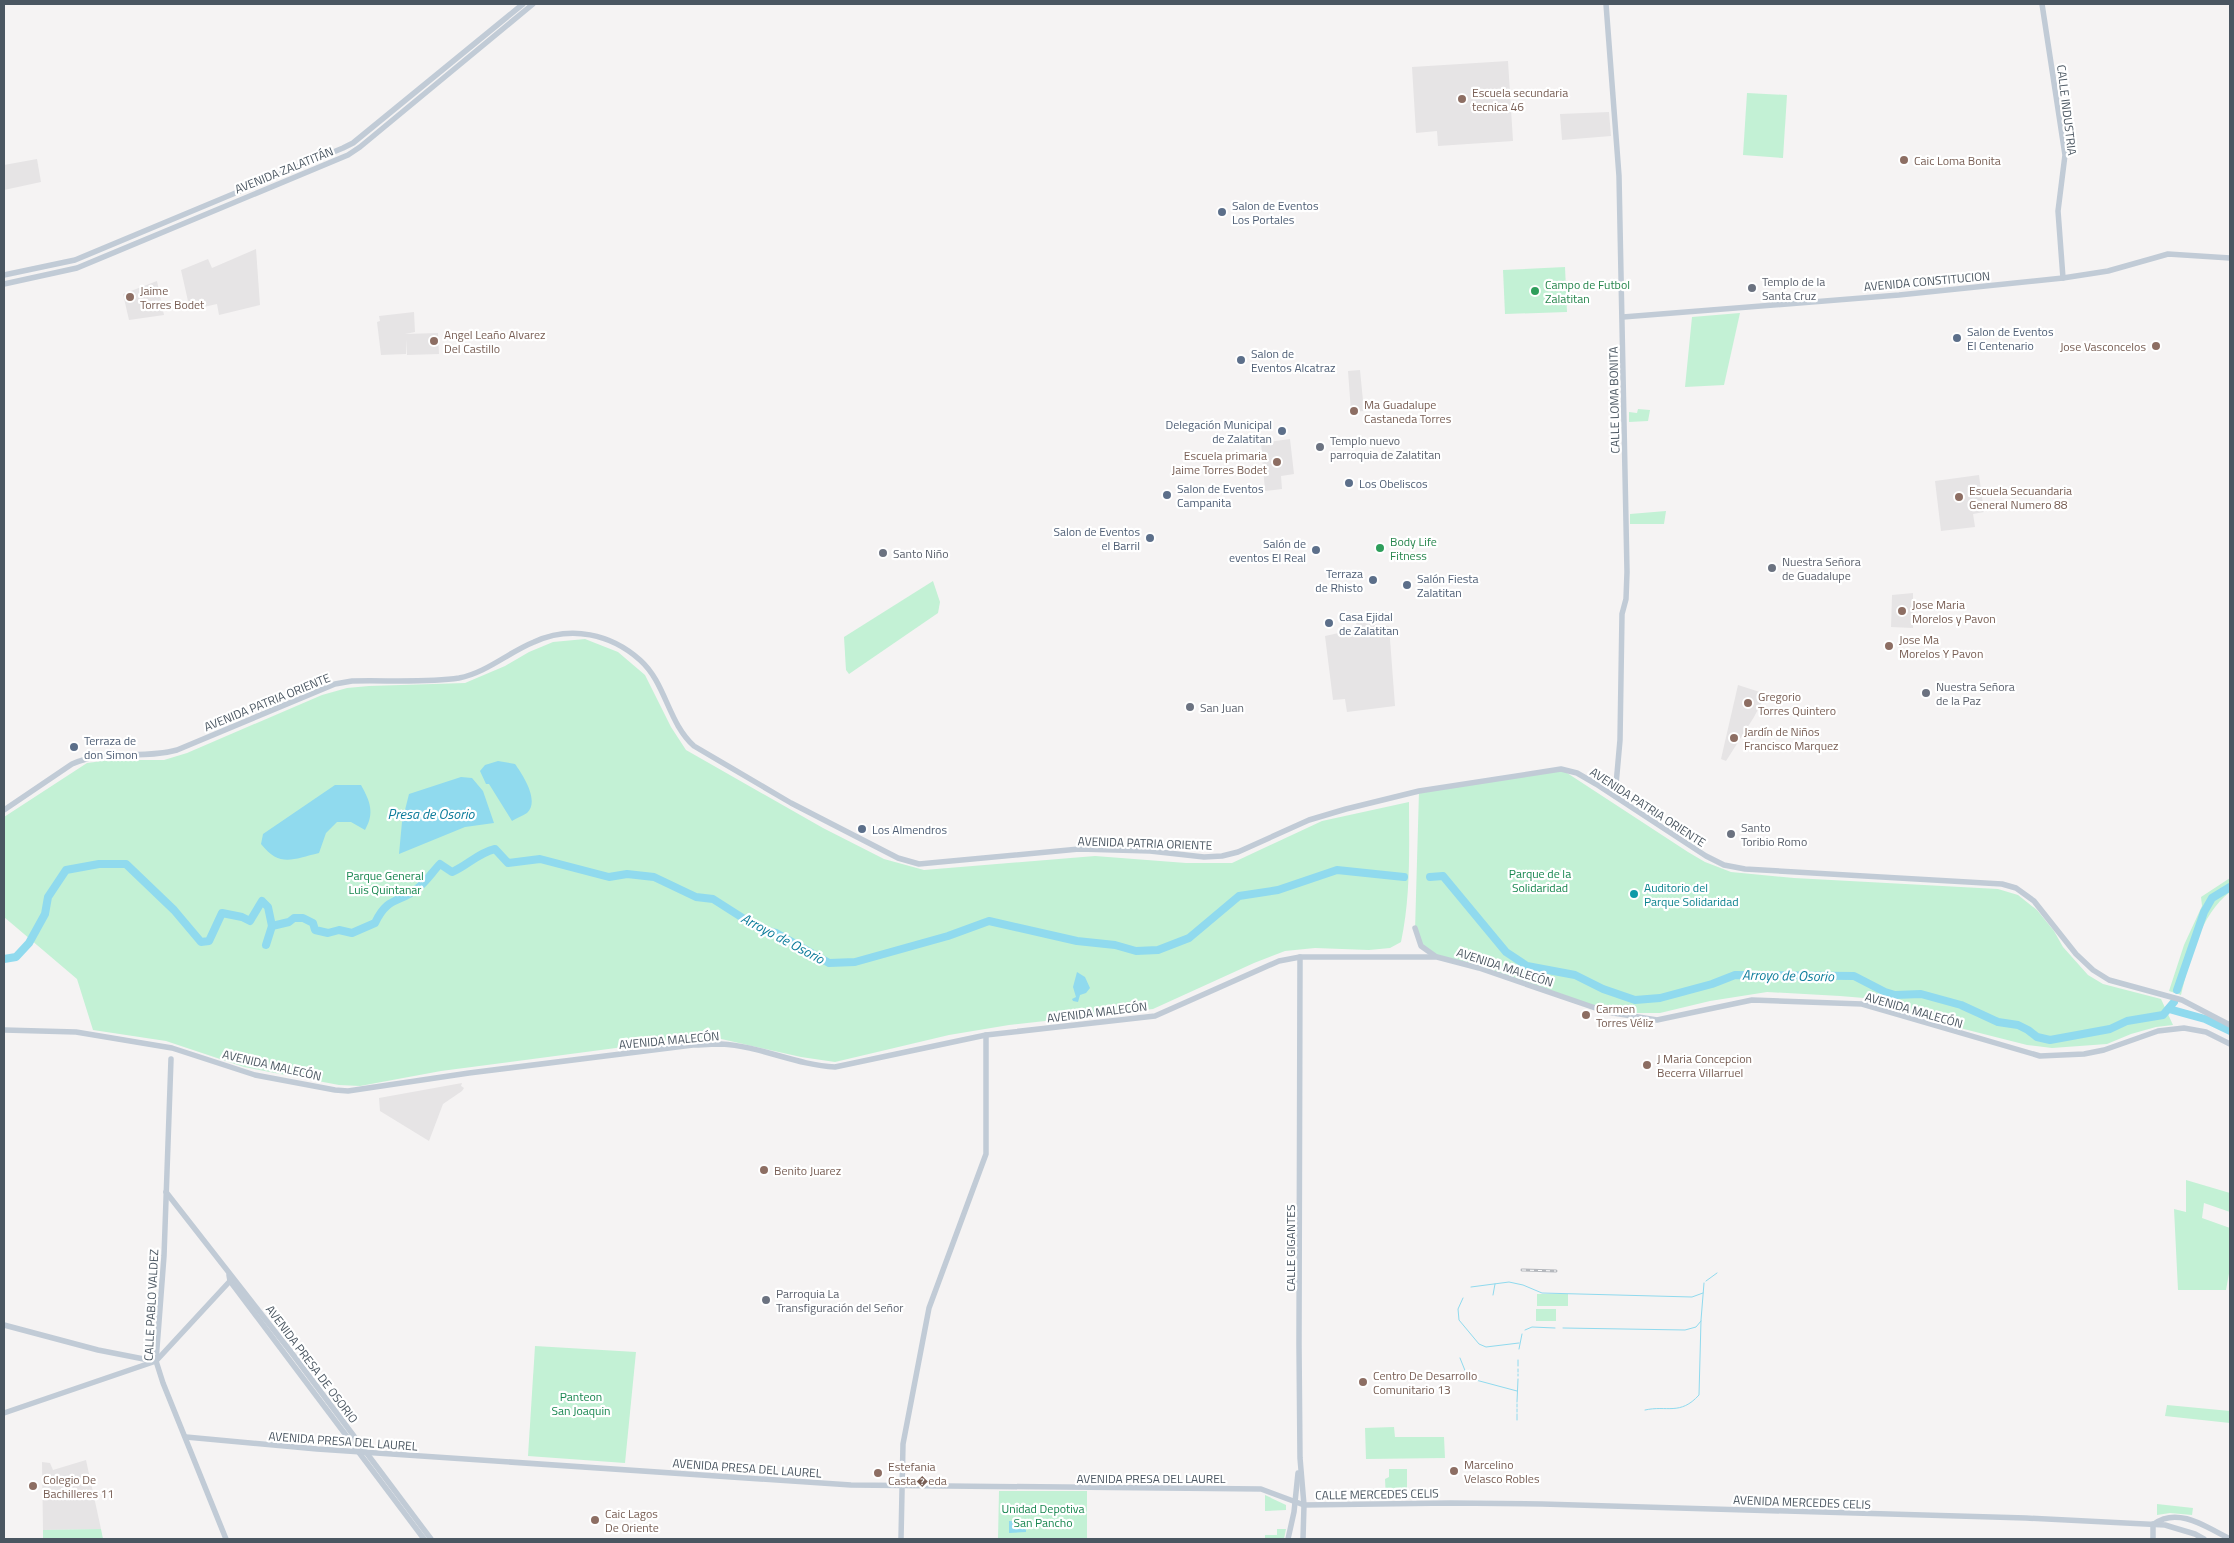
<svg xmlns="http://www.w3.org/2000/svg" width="2234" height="1543" viewBox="0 0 2234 1543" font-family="'Titillium Web',sans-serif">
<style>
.education{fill:#e6e4e5}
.green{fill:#c3f1d5}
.water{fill:#90daee}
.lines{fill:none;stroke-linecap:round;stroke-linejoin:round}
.stream{stroke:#90daee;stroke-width:1}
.river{stroke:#90daee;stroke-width:8}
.secondary{stroke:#c1cbd6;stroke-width:5.5}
.rail-casing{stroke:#b5b8bd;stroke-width:3}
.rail{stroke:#fff;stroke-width:1;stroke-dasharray:4;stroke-linecap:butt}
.education-dot{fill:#8d6e63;stroke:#fff;stroke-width:2}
.service-dot{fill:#5c6f8a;stroke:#fff;stroke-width:2}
.worship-dot{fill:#6b7280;stroke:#fff;stroke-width:2}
.leisure-dot{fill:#2e9e5b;stroke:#fff;stroke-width:2}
.culture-dot{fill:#0f9aa8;stroke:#fff;stroke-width:2}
.labels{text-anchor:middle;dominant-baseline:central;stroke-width:4.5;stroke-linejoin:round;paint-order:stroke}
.education-label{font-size:12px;fill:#785e54;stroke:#fff;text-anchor:start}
.street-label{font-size:12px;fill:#4a5661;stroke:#fff}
.service-label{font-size:12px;fill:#4e5e75;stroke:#fff;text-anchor:start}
.worship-label{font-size:12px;fill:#5b616d;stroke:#fff;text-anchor:start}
.leisure-label{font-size:12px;fill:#27864d;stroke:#fff;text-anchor:start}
.park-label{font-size:12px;fill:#17864f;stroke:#fff}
.culture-label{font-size:12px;fill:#0d838f;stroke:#fff;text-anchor:start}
.water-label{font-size:14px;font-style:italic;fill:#0c7c9b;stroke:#fff}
</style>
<rect width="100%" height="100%" fill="#f5f3f3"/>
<g class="education">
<path d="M 1508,61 L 1513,141 L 1438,146 L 1437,131 L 1416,133 L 1412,67 Z"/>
<path d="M 1609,112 L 1611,136 L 1562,140 L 1560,114 Z"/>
<path d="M 37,159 L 41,182 L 4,190 L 4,165 Z"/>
<path d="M 256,249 L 260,305 L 219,315 L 217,304 L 190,310 L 181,270 L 208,259 L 212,268 Z"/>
<path d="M 157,281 L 164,315 L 129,320 L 123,294 Z"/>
<path d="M 414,312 L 415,332 L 405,334 L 438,333 L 439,354 L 407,355 L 406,339 L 406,354 L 381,355 L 377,322 L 380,321 L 379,316 Z"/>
<path d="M 1360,370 L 1364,411 L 1351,412 L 1348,371 Z"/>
<path d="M 1290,439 L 1294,474 L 1281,476 L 1282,489 L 1265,491 L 1261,443 Z"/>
<path d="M 1979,475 L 1984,512 L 1973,514 L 1975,527 L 1941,531 L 1935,481 Z"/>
<path d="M 1913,593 L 1913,628 L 1891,627 L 1892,595 Z"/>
<path d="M 1356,622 L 1389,626 L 1395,706 L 1347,712 L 1345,699 L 1333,700 L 1325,636 L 1357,629 Z"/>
<path d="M 1738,685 L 1766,694 L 1754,717 L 1726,761 L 1721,759 Z"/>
<path d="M 462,1083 L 461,1086 L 464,1088 L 462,1091 L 443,1104 L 429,1141 L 380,1111 L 379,1098 Z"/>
<path d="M 86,1460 L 101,1529 L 43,1530 L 42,1462 L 50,1463 L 53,1470 Z"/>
</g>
<g class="green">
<rect x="1472" y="91" width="13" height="8"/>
<path d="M 1747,93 L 1787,95 L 1783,158 L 1743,155 Z"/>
<path d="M 1565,267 L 1567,312 L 1505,314 L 1503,270 Z"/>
<path d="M 1740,313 L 1724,385 L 1685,387 L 1692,317 Z"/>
<path d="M 1638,409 L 1650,410 L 1648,421 L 1629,422 L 1629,412 L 1637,413 Z"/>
<path d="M 1666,511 L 1664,524 L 1630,524 L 1630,514 Z"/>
<path d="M 933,581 L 940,602 L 938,613 L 849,674 L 846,670 L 844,637 Z"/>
<path d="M 585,639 L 618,652 L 645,675 L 671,727 L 686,750 L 823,828 L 884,859 L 924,870 L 1095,856 L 1186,863 L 1232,863 L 1322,821 L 1409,802 C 1409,848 1411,896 1401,942 L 1390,948 L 1369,950 L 1315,948 L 1285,951 L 1254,963 L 1153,1009 L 1009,1025 L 949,1035 L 835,1062 L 801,1057 L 717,1038 L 684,1039 L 441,1071 L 360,1086 L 339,1085 L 244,1067 L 166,1041 L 93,1030 L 77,979 L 4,917 L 4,817 L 87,763 L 110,760 L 164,760 L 187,753 L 322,695 L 347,688 L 369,686 L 465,683 L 505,666 L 529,652 L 553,642 Z"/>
<path d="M 1561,769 L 1688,852 L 1705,862 L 1731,872 L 1794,878 L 1998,889 L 2018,895 L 2037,910 L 2054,931 L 2063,947 L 2088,975 L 2103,984 L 2161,999 L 2173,1025 L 2156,1027 L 2131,1034 L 2107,1044 L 2052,1048 L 2027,1045 L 1952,1026 L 1864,998 L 1840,996 L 1767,992 L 1710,1001 L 1660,1013 L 1616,1013 L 1437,957 L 1421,946 L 1415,931 L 1419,791 Z"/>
<path d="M 2230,878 L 2230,892 C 2200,915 2190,959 2181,995 L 2169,991 L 2184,945 L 2202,906 L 2201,897 Z"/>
<path d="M 2186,1180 L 2230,1193 L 2230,1212 L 2204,1203 L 2202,1218 L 2230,1228 L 2230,1268 L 2226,1290 L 2178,1290 L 2174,1209 L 2186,1212 Z"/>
<rect x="1537" y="1294" width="31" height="12"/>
<rect x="1536" y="1309" width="20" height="12"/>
<path d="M 535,1346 L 636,1352 L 625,1463 L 528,1456 Z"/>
<path d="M 2167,1405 L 2230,1411 L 2230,1423 L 2165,1416 Z"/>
<path d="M 1394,1427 L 1395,1437 L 1444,1437 L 1445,1458 L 1366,1459 L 1365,1428 Z"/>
<path d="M 1389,1469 L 1407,1469 L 1407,1499 L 1386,1499 L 1385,1479 L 1389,1477 Z"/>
<path d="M 999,1491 L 1087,1491 L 1087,1539 L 998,1539 Z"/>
<path d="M 1265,1495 L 1286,1505 L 1286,1510 L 1265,1511 Z"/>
<path d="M 2157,1504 L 2193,1508 L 2192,1515 L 2170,1513 L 2157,1515 Z"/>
<path d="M 101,1529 L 103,1539 L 43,1539 L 43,1530 Z"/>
<path d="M 1277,1529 L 1286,1529 L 1284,1539 L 1265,1539 L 1265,1535 L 1277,1535 Z"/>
</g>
<g class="water">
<path d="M 498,761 L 515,764 C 523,775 540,801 527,813 C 523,816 516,818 512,821 L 489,784 L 486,784 L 480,771 L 485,765 Z"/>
<path d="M 461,777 L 472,778 L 483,791 L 494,823 L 465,827 L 399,854 L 402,822 L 409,794 Z"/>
<path d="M 335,785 L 361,785 C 370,801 375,813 365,830 L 351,822 L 337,822 L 326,833 L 319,853 C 293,859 280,868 261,844 L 263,834 Z"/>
<path d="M 1077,972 L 1085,977 L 1090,988 L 1086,993 L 1080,995 L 1078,1002 L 1073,1001 L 1072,999 L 1076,997 L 1073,987 Z"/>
<path d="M 1009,1521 L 1026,1521 L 1026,1532 L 1009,1533 Z"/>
</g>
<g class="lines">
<g class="stream">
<path d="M 1706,1281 L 1717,1273"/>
<path d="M 1471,1287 L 1509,1282 L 1523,1285 L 1542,1293 L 1692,1297 L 1703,1293"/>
<path d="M 1493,1295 L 1495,1284"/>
<path d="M 1463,1298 L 1458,1309 L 1459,1320 L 1479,1344 L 1486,1347 L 1519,1343"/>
<path d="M 1563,1328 L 1685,1330 L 1696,1327 L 1701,1321"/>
<path d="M 1525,1330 L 1532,1327 L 1555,1328"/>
<path d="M 1519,1349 L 1522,1334"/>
<path d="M 1460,1358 L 1466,1373 L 1472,1379 L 1517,1391"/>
<path d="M 1518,1366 L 1518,1360"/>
<path d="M 1518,1372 L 1518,1369"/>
<path d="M 1518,1376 L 1518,1374"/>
<path d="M 1517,1402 L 1518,1379"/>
<path d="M 1517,1407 L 1517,1404"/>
<path d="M 1645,1410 C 1667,1405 1680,1416 1699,1395 L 1701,1320 L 1704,1283"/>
<path d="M 1517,1412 L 1517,1409"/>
<path d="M 1517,1420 L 1517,1414"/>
</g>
<g class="river">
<path d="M 1430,877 L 1443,876 L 1506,952 L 1527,966 L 1575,975 L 1603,989 L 1635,1000 L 1660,998 L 1712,984 L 1735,975 L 1854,976 L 1885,992 L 1895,995 L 1921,994 L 1961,1005 L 1998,1022 L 2018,1025 L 2028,1030 L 2037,1037 L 2050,1040 L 2110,1029 L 2127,1021 L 2163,1015 L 2174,1002"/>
<path d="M 266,945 L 272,926 L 289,922 L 294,918 L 303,918 L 313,923 L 315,930 L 328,933 L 339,930 L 352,933 L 375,923 C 388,895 400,904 419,887 C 425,883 434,870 440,864 L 452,872 C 468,865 478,853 495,849 L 508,863 L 540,859 L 609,877 L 627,874 L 654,877 L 696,897 L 713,899 L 760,929 L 776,933 L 829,963 L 855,962 L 948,936 L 989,921 L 1077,941 L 1115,945 L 1136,951 L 1158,950 L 1189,938 L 1239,896 L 1278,890 L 1337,870 L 1404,877"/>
<path d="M 4,959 L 16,957 L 29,943 L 45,914 L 48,897 L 66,870 L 99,864 L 126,864 L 174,910 L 201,942 L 209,941 L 222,913 L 242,917 L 250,921 L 262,901 L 268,907 L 272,926"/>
<path d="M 2177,990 L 2204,912 L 2212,898 L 2230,887"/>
<path d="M 2169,1009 L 2205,1019 L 2230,1031"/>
</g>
<g class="secondary">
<path d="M 1606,4 L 1619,176 L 1627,572 L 1626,599 L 1622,614 L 1620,740 L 1615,796"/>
<path d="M 2042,4 L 2065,155 L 2058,211 L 2063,278"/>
<path d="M 4,275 L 75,260 L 343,148 L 353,143 L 523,4"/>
<path d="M 4,284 L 77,268 L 348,155 L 360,147 L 533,4"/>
<path d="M 1623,317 L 1899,295 L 2063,278 L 2108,271 L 2168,254 L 2230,258"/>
<path d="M 4,810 L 72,764 C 109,748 141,760 177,750 L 335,684 L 352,681 C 385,680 427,683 459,678 C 486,673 509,652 534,642 C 571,625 611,634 640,660 C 666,683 668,723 694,746 L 791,803 L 898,858 L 919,864 L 1079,849 L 1150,851 L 1204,857 L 1222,856 L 1238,852 L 1309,820 L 1346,809 L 1419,791 L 1561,769 L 1577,773 L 1596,784 L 1706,856 L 1724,865 L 1745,869 L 2002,884 L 2016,888 L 2034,901 L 2076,954 L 2093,970 L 2109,980 L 2182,1000 L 2230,1025"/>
<path d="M 1415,928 L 1421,946 L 1435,956"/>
<path d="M 1300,957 L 1299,1345 L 1300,1458 L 1304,1505 L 1303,1539"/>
<path d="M 4,1030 L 76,1032 L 172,1048 L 255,1075 L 335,1090 L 348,1091 L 469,1073 L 693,1045 C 702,1045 712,1044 721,1044 C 760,1046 796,1065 835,1067 L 986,1035 L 1155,1016 L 1279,961 L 1300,957 L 1437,957 L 1479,968 L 1607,1012 L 1657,1020 L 1752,1000 L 1862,1004 L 2040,1056 L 2084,1054 L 2104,1050 L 2158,1031 L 2184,1028 L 2206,1032 L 2230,1044"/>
<path d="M 171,1059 L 164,1256 L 156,1361 L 163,1383 L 226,1539"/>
<path d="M 166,1192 L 291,1352 L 431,1539"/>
<path d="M 229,1275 L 230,1281 L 424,1539"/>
<path d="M 4,1325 L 98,1350 L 154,1361"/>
<path d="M 4,1413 L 156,1361 L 230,1281"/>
<path d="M 186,1437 L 317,1449 L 851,1485 L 1261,1489 L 1304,1505 L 1450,1503 L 1542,1504 L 2026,1518 L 2165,1525 L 2195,1534 L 2204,1539"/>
<path d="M 2154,1524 C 2178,1506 2208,1528 2230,1539"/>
<path d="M 901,1539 L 903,1444 L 929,1308 L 986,1154 L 986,1035"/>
<path d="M 1288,1539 L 1294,1512 L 1298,1473"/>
<path d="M 2153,1539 L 2153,1524"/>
</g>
<defs>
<path id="rail" d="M 1522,1270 L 1556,1271"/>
</defs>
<use href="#rail" class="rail-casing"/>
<use href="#rail" class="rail"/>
</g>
<g class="education-dot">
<circle cx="1462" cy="99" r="5"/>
<circle cx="1904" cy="160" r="5"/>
<circle cx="130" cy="297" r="5"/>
<circle cx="434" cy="341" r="5"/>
<circle cx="2156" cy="346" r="5"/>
<circle cx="1354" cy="411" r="5"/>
<circle cx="1277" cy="462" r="5"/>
<circle cx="1959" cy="497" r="5"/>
<circle cx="1902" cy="611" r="5"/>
<circle cx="1889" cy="646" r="5"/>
<circle cx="1748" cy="703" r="5"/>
<circle cx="1734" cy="738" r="5"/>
<circle cx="1586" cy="1015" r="5"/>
<circle cx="1647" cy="1065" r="5"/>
<circle cx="764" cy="1170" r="5"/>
<circle cx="1363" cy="1382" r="5"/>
<circle cx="1454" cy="1471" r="5"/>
<circle cx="878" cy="1473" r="5"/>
<circle cx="33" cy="1486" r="5"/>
<circle cx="595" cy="1520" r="5"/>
</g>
<g class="service-dot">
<circle cx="1222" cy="212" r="5"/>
<circle cx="1957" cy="338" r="5"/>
<circle cx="1241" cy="360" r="5"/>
<circle cx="1282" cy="431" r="5"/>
<circle cx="1349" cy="483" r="5"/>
<circle cx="1167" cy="495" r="5"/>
<circle cx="1150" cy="538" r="5"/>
<circle cx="1316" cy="550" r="5"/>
<circle cx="1373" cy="580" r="5"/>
<circle cx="1407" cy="585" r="5"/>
<circle cx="1329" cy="623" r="5"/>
<circle cx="74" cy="747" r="5"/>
<circle cx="862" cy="829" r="5"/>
</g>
<g class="worship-dot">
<circle cx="1752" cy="288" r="5"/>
<circle cx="1320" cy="447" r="5"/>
<circle cx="883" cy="553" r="5"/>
<circle cx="1772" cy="568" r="5"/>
<circle cx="1926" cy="693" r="5"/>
<circle cx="1190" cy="707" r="5"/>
<circle cx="1731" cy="834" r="5"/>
<circle cx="766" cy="1300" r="5"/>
</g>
<g class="leisure-dot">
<circle cx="1535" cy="291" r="5"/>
<circle cx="1380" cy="548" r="5"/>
</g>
<circle class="culture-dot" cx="1634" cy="894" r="5"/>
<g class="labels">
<g class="education-label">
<text x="1472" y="92">Escuela secundaria<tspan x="1472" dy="14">tecnica 46</tspan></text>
<text x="1914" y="160">Caic Loma Bonita</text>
<text x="140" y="290">Jaime<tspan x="140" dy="14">Torres Bodet</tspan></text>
<text x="444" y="334">Angel Leaño Alvarez<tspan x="444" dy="14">Del Castillo</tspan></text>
<text x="2146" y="346" text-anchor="end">Jose Vasconcelos</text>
<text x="1364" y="404">Ma Guadalupe<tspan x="1364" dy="14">Castaneda Torres</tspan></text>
<text x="1267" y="455" text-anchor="end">Escuela primaria<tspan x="1267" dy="14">Jaime Torres Bodet</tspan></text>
<text x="1969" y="490">Escuela Secuandaria<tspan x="1969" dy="14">General Numero 88</tspan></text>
<text x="1912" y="604">Jose Maria<tspan x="1912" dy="14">Morelos y Pavon</tspan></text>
<text x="1899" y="639">Jose Ma<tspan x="1899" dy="14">Morelos Y Pavon</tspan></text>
<text x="1758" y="696">Gregorio<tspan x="1758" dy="14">Torres Quintero</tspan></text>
<text x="1744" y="731">Jardín de Niños<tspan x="1744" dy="14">Francisco Marquez</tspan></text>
<text x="1596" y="1008">Carmen<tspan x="1596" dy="14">Torres Véliz</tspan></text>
<text x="1657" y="1058">J Maria Concepcion<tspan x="1657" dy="14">Becerra Villarruel</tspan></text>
<text x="774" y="1170">Benito Juarez</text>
<text x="1373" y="1375">Centro De Desarrollo<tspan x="1373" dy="14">Comunitario 13</tspan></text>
<text x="1464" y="1464">Marcelino<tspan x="1464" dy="14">Velasco Robles</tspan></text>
<text x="888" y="1466">Estefania<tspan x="888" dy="14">Casta�eda</tspan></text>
<text x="43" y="1479">Colegio De<tspan x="43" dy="14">Bachilleres 11</tspan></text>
<text x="605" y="1513">Caic Lagos<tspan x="605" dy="14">De Oriente</tspan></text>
</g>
<g class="street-label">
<text transform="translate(2067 110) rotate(83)">CALLE INDUSTRIA</text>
<text transform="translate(284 170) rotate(-22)">AVENIDA ZALATITÁN</text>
<text transform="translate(1927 281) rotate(-5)">AVENIDA CONSTITUCION</text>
<text transform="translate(1614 400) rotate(-91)">CALLE LOMA BONITA</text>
<text transform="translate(267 702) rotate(-22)">AVENIDA PATRIA ORIENTE</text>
<text transform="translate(1648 807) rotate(33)">AVENIDA PATRIA ORIENTE</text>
<text transform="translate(1145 843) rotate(2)">AVENIDA PATRIA ORIENTE</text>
<text transform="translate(1505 967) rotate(18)">AVENIDA MALECÓN</text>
<text transform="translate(1914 1010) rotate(16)">AVENIDA MALECÓN</text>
<text transform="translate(1097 1012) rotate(-7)">AVENIDA MALECÓN</text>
<text transform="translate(669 1040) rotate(-5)">AVENIDA MALECÓN</text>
<text transform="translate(272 1065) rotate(13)">AVENIDA MALECÓN</text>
<text transform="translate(1290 1248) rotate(-90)">CALLE GIGANTES</text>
<text transform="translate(151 1305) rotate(-87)">CALLE PABLO VALDEZ</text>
<text transform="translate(312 1364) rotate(53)">AVENIDA PRESA DE OSORIO</text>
<text transform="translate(343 1441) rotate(4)">AVENIDA PRESA DEL LAUREL</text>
<text transform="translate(747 1468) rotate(4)">AVENIDA PRESA DEL LAUREL</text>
<text x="1151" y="1478">AVENIDA PRESA DEL LAUREL</text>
<text transform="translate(1377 1494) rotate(-1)">CALLE MERCEDES CELIS</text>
<text transform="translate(1802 1502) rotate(2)">AVENIDA MERCEDES CELIS</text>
</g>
<g class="service-label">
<text x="1232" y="205">Salon de Eventos<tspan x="1232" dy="14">Los Portales</tspan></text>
<text x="1967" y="331">Salon de Eventos<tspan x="1967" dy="14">El Centenario</tspan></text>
<text x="1251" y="353">Salon de<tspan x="1251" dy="14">Eventos Alcatraz</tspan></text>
<text x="1272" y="424" text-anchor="end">Delegación Municipal<tspan x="1272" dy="14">de Zalatitan</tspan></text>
<text x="1359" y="483">Los Obeliscos</text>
<text x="1177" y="488">Salon de Eventos<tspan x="1177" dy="14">Campanita</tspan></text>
<text x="1140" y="531" text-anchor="end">Salon de Eventos<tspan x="1140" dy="14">el Barril</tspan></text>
<text x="1306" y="543" text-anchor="end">Salón de<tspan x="1306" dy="14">eventos El Real</tspan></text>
<text x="1363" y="573" text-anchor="end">Terraza<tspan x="1363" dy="14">de Rhisto</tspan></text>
<text x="1417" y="578">Salón Fiesta<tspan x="1417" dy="14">Zalatitan</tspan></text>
<text x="1339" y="616">Casa Ejidal<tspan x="1339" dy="14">de Zalatitan</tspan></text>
<text x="84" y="740">Terraza de<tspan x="84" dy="14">don Simon</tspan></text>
<text x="872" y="829">Los Almendros</text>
</g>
<g class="worship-label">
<text x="1762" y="281">Templo de la<tspan x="1762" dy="14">Santa Cruz</tspan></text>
<text x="1330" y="440">Templo nuevo<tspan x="1330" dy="14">parroquia de Zalatitan</tspan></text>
<text x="893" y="553">Santo Niño</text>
<text x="1782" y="561">Nuestra Señora<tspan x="1782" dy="14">de Guadalupe</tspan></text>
<text x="1936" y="686">Nuestra Señora<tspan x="1936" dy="14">de la Paz</tspan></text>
<text x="1200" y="707">San Juan</text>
<text x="1741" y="827">Santo<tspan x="1741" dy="14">Toribio Romo</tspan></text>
<text x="776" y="1293">Parroquia La<tspan x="776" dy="14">Transfiguración del Señor</tspan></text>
</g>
<g class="leisure-label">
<text x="1545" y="284">Campo de Futbol<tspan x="1545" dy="14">Zalatitan</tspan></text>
<text x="1390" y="541">Body Life<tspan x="1390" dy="14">Fitness</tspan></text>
</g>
<g class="park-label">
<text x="1540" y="873">Parque de la<tspan x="1540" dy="14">Solidaridad</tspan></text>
<text x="385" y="875">Parque General<tspan x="385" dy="14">Luis Quintanar</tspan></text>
<text x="581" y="1396">Panteon<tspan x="581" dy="14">San Joaquin</tspan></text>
<text x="1043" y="1508">Unidad Depotiva<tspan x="1043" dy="14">San Pancho</tspan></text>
</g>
<g class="culture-label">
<text x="1644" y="887">Auditorio del<tspan x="1644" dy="14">Parque Solidaridad</tspan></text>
</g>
<g class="water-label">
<text x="431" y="813">Presa de Osorio</text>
<text transform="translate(783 938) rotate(28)">Arroyo de Osorio</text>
<text transform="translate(1788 975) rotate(1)">Arroyo de Osorio</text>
</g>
</g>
<rect width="2234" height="1543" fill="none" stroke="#4a5661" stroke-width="10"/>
</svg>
